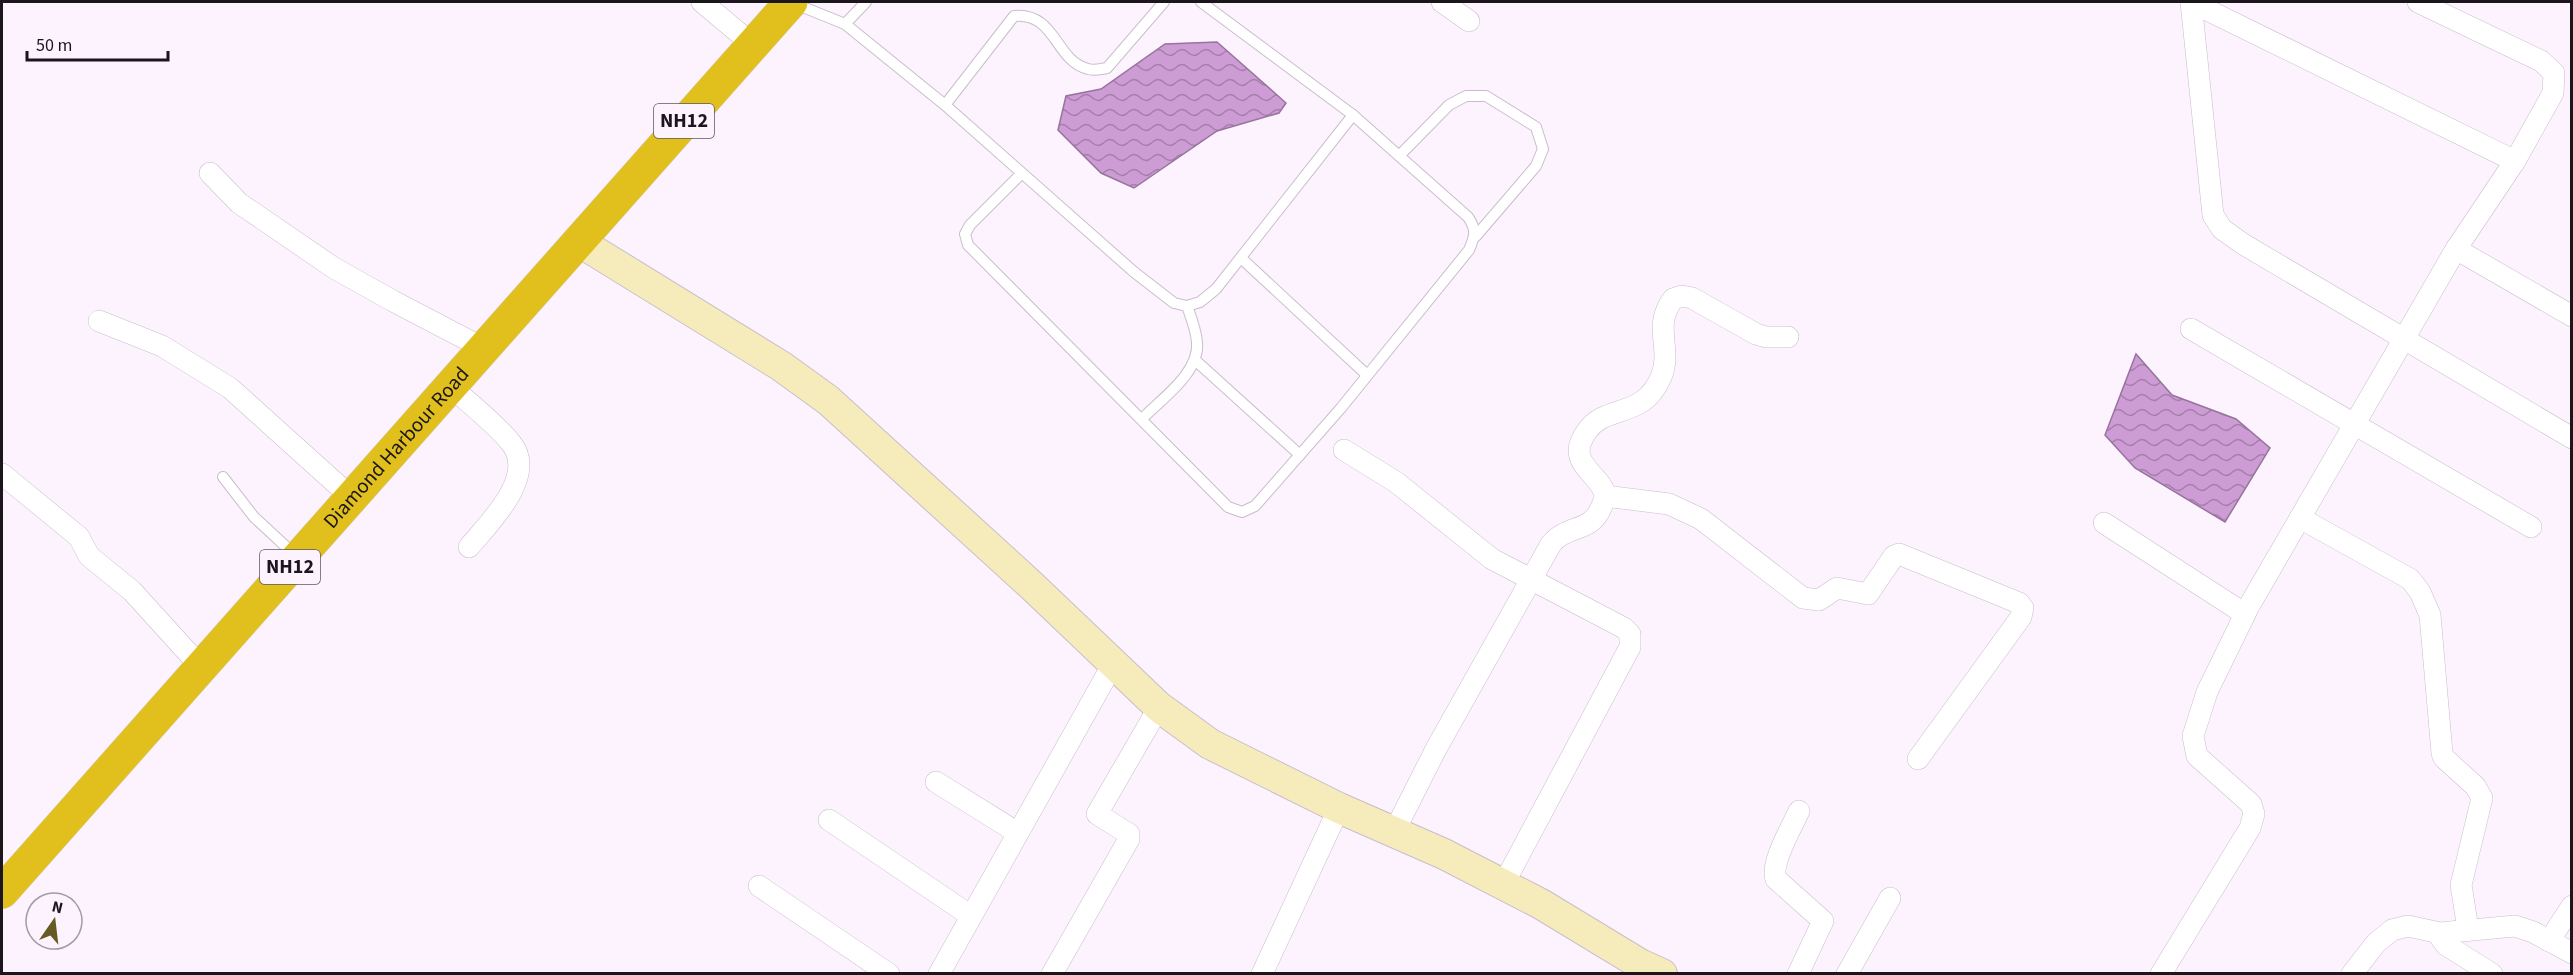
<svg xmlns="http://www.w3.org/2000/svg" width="2573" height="975" viewBox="0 0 2573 975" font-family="'Source Sans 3',sans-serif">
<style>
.water{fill:url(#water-waves);stroke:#97749d;stroke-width:1.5}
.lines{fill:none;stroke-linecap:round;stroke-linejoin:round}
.lane-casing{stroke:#c9bdcb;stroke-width:12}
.street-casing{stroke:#c9bdcb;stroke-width:22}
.secondary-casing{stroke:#c9bdcb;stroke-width:32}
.highway-casing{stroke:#d6d5d6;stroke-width:34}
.lane{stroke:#fff;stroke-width:10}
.street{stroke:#fff;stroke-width:21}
.secondary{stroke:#f6ecbb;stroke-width:30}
.highway{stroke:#e1bf1c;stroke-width:33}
.labels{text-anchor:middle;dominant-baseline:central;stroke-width:4.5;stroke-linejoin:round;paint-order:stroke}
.shield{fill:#fdf3fe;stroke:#5e585f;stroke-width:1.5}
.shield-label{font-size:20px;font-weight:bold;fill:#1a161b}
.street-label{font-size:21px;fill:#1a161b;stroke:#fdf3fe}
</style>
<defs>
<pattern id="water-waves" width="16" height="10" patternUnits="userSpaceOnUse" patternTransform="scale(1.5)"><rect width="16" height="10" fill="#cd9cd5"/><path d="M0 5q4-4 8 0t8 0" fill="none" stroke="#a67eac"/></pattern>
</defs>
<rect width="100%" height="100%" fill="#fdf3fe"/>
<g class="water">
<path d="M 1217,42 L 1286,103 L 1279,113 L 1217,131 L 1134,188 L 1101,173 L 1058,130 L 1066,96 L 1101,89 L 1165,44 Z"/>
<path d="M 2136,354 L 2172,395 L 2236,419 L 2270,448 L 2225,522 L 2135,468 L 2105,435 Z"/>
</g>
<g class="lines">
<defs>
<g id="lane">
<path d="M 793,3 L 845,24 L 945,105 L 1134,272 L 1174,303 L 1187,306 L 1200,302 L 1216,289 L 1353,115"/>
<path d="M 845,24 L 866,2"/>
<path d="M 945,105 L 1014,16 C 1056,12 1055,61 1088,69 C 1093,71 1101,69 1107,68 L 1164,2"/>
<path d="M 1400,155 L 1449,105 L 1466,96 L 1486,96 L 1536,127 L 1543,149 L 1536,166 L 1476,236"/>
<path d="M 1021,174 L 970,225 L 965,234 L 968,245 L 1228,507 L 1242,512 L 1255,506 L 1341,408 L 1469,250 C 1475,236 1477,230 1468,217 L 1353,115 L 1201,2"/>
<path d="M 1241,258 L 1366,374"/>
<path d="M 1195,360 L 1300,455"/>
<path d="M 1142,419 C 1161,399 1200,373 1197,342 C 1196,330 1191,317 1187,306"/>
<path d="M 223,477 L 254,517 L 296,556"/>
</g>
<g id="street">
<path d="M 702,2 L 752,44"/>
<path d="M 1442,2 L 1469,21"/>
<path d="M 2191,2 L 2213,215 L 2222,229 L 2243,244 L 2572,438"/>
<path d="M 2191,2 L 2515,161"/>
<path d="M 210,173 L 239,203 L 334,268 L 393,301 L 483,348"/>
<path d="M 2456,249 L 2572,316"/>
<path d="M 99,321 L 162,346 L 230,388 L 351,497"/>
<path d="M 2191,329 L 2531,527"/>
<path d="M 450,386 C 470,404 494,422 511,443 C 538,476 489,523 469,547"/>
<path d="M 1344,450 L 1396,482 L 1492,559 L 1624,628 L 1630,634 L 1630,647 L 1503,885"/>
<path d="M 2,474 L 79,537 L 89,556 L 132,591 L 201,667"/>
<path d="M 1605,496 L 1669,504 L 1701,519 L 1803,598 L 1819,600 L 1837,588 L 1868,594 L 1894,556 L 1899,554 L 2019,603 L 2023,608 L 2021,617 L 1918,759"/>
<path d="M 2300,518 L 2410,579 L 2420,592 L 2430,615 L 2442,753 L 2444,758 L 2475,786 L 2482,798 L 2461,885 L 2468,929"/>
<path d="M 2104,523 L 2245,614"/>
<path d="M 936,782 L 1018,833"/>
<path d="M 829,820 L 971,916"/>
<path d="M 1394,832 L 1436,749 L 1551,544 C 1567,525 1588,532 1599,512 C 1601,508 1605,500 1605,495 C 1601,473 1563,464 1587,431 C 1607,403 1643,420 1661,377 C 1673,349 1652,327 1673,299 L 1682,296 L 1692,298 L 1756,334 L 1766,337 L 1788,337"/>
<path d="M 759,886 L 889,974"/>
<path d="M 2437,933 L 2446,945 L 2492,974"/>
<path d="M 2549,941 L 2572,906"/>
<path d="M 939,974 L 1113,664"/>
<path d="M 1052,974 L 1129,839 L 1129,834 L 1097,814 L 1159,707"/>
<path d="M 1262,974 L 1339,808"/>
<path d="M 1798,974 L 1823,921 L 1776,879 C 1770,863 1792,827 1799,811"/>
<path d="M 1847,974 L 1890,898"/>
<path d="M 2161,974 L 2250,828 L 2254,814 L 2251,804 L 2197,756 L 2193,736 L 2207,692 L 2249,606 L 2456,249 L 2515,161 L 2553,93 L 2554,73 L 2541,61 L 2418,2"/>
<path d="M 2352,974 L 2376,943 L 2392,930 L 2408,926 L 2440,933 L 2515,926 L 2533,932 L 2572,953"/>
</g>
<path id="secondary" d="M 578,241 L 781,366 L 828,400 L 1031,585 L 1159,707 L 1210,744 L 1339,808 L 1444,854 L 1541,904 L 1640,964 L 1662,974"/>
<g id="highway">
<path id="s1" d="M 2,892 L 791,2"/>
</g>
</defs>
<use href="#lane" class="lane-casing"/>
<use href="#street" class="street-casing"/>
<use href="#secondary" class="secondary-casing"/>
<use href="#highway" class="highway-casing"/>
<use href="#lane" class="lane"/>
<use href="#street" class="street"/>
<use href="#secondary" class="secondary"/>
<use href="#highway" class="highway"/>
</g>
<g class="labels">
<g class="shield">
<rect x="654" y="104" width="60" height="34" rx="4.5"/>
<rect x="260" y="550" width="60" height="34" rx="4.5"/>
</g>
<g class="shield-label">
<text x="684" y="121">NH12</text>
<text x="290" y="567">NH12</text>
</g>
<g class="street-label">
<text stroke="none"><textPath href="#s1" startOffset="594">Diamond Harbour Road</textPath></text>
</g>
</g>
<rect width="2573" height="975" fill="none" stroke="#1a161b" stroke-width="6"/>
<g transform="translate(54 921) rotate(14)"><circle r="28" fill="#fdf3fe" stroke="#a29ba3" stroke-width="1.5"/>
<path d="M0-4.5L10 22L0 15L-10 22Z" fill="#665926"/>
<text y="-9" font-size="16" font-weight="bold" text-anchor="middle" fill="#1a161b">N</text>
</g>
<path d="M27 51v9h141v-9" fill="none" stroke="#1a161b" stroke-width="3"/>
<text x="36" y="51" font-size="18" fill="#1a161b" stroke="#fdf3fe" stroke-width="4.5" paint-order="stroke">50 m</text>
</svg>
